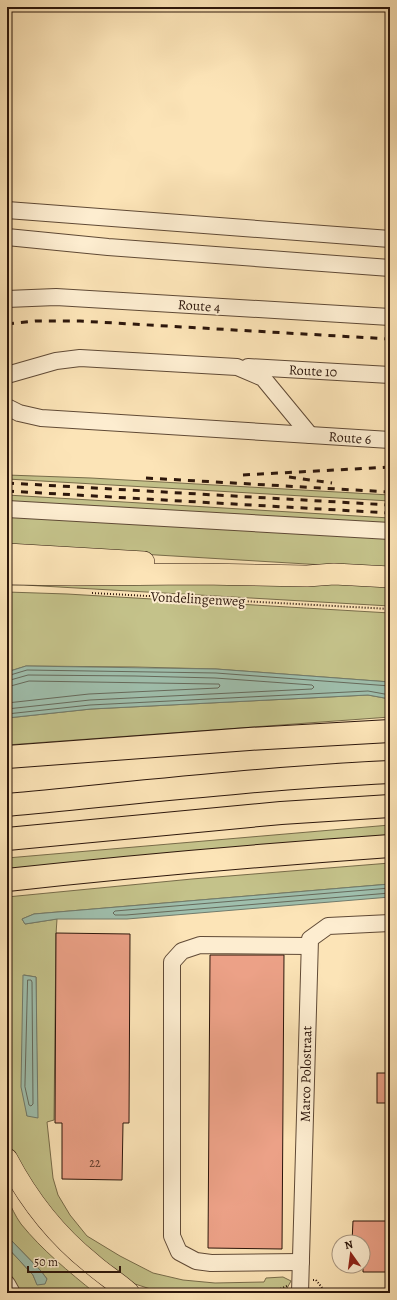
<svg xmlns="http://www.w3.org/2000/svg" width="397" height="1300" viewBox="0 0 397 1300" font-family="Alegreya,serif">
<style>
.grass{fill:#c4c28a;stroke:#786c4a;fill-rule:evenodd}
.water{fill:#9fbfad;stroke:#717b6c}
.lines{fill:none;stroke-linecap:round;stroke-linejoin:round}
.shore{stroke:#666a5c;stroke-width:1}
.building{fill:#eca187;stroke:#2c160b}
.minor-casing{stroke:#604a36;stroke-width:18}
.major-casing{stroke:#2c160b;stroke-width:22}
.highway-casing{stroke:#2c160b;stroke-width:24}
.path{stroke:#2c160b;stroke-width:2;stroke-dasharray:1 2;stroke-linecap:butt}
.minor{stroke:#fdedd0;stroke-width:16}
.major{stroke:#fce4b7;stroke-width:21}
.highway{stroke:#fce4b7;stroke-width:22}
.rail{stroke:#2c160b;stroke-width:3;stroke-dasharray:7 7;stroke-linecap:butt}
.labels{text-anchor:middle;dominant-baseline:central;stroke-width:4;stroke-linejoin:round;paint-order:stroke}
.number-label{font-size:12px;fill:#5c392a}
.street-label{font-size:14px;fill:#2c160b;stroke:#fdedd0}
</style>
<rect width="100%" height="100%" fill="#fce4b7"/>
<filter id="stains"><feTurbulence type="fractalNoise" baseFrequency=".005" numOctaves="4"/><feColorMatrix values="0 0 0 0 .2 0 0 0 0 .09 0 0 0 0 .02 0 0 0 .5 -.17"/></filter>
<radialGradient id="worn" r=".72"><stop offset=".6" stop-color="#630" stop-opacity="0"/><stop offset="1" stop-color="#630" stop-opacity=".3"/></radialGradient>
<g class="grass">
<path d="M 7,475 L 91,478 L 390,495 L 390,501 L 7,479 Z"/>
<path d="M 7,495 L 390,518 L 390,528 L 7,506 Z"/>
<path d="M 7,512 L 390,533 L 390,569 L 7,546 Z"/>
<path d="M 7,578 L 390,584 L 390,606 L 24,585 L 7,585 Z"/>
<path d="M 7,592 L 67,594 L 390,613 L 390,682 L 216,669 L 135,667 L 26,666 L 7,672 Z"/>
<path d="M 368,695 L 390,699 L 390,717 L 7,745 L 7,718 L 91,709 Z"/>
<path d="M 390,825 L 390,836 L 7,869 L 7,858 Z"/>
<path d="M 390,863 L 390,884 L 34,914 L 22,919 L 25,924 L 57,919 L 56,934 L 54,1120 L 47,1122 L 53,1178 L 58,1195 L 70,1215 L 87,1236 L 120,1256 L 153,1273 L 183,1280 L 215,1283 L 264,1282 L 266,1278 L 283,1277 L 291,1281 L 286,1290 L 282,1293 L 163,1293 L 135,1284 L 104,1265 L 41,1201 L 7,1146 L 7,897 L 192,879 ZM 24,975 L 36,977 L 37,1106 L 27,1116 Z"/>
<path d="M 7,1200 C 12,1207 15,1216 21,1224 C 42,1250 69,1272 95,1293 L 17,1293 L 7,1276 L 7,1247 L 33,1275 L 37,1284 L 47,1279 L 41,1271 L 7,1236 Z"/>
</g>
<g class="water">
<path d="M 26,666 L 216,669 L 390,682 L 390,699 L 368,695 L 91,709 L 7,718 L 7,672 Z"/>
<path d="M 390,884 L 390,897 L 127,919 L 57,919 L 25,924 L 22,919 L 34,914 Z"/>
<path d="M 23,975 L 36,977 L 38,1118 L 27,1116 L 21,1087 Z"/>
<path d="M 7,1236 L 41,1271 L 47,1279 L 45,1284 L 37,1285 L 33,1275 L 7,1247 Z"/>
</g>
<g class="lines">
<g class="shore">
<path d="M 7,676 L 27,670 L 216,673 L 390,686"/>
<path d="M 7,681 L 28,675 L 135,676 L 215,678 L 312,685 L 314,687 L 312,689 L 90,700 L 7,709"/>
<path d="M 7,687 L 29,681 L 215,684 L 219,684 L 220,686 L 218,688 L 89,694 L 7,703"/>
<path d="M 7,714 L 90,705 L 368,691 L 390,695"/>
<path d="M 390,888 L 115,911 L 113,913 L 115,915 L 126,915 L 390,893"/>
<path d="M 28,980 L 31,980 L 32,982 L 33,1104 L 31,1106 L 29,1105 L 25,1087 Z"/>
</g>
</g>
<g class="building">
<path d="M 56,933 L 130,934 L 129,1123 L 123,1123 L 122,1180 L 62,1179 L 62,1123 L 55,1123 Z"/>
<path d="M 210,955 L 284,955 L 282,1249 L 208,1248 Z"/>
<rect x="377" y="1073" width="13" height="30"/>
<path d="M 353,1221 L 390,1221 L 390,1272 L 363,1272 L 363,1242 L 352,1242 Z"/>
</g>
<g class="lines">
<defs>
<g id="minor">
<path d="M 7,210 L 390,239"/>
<path d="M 7,237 L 108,247 L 390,268"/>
<path d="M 7,299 L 56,297 L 390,317"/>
<path d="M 248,367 L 390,375"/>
<path d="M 7,375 L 56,361 L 80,358 L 237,367 L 263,378 L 310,435"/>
<path d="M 7,407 L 19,413 L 41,418 L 390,440"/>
<path d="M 7,509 L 390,531"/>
<path d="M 301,1262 L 211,1263 L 196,1261 L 179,1252 L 172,1236 L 172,962 L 182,951 L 200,945 L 309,946"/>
<path d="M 7,1284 L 12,1293"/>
<path d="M 300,1293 L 310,939 L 328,926 L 390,923"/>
</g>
<g id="major">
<path d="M 7,554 L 144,562"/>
<path d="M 7,574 L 72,575 L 200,574 L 307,576 L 334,574 L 390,577"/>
<path d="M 7,1159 C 28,1199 56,1235 91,1263 C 103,1274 117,1282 129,1293"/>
</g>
<g id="highway">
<path d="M 7,757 L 249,739 L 390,731"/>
<path d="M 7,805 C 134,793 262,778 390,772"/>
<path d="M 7,839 L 281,813 L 390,806"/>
<path d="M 7,880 C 134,866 262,855 390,846"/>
</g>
</defs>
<use href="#minor" class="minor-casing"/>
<use href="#major" class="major-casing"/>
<use href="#highway" class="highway-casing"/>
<g class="path">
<path d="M 92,593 L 390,609"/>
<path d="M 313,1280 L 316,1280 L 323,1289 L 335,1293"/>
<path d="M 263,1293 L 280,1289 L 287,1286"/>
</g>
<use href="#minor" class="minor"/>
<use href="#major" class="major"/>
<use href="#highway" class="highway"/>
<g class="rail">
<path d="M 7,324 L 35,321 L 80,321 L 390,339"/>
<path d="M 243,475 L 390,467"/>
<path d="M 289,477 L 332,483"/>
<path d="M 146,478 L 390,492"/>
<path d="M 7,483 L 390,505"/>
<path d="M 7,491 L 390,513"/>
</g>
</g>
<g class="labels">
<g class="number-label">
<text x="95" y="1163">22</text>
</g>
<g class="street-label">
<text transform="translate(199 306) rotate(4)">Route 4</text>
<text transform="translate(313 371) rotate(3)">Route 10</text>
<text transform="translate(350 438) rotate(4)">Route 6</text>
<text transform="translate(198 599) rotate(3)">Vondelingenweg</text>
<text transform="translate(306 1074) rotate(-89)">Marco Polostraat</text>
</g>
</g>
<rect width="397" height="1300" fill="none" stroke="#fce4b7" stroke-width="24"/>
<rect x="8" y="8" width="381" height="1284" fill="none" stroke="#2c160b" stroke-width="2"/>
<rect x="12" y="12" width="373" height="1276" fill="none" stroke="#2c160b"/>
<g transform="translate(351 1254) rotate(346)"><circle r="19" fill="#fdedd0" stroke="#a99781"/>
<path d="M0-3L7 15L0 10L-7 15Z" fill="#8f2418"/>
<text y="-6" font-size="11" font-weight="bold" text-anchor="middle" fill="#2c160b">N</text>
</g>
<path d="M28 1266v6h92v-6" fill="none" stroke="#2c160b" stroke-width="2"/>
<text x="34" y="1266" font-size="12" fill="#2c160b" stroke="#fdedd0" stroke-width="3" paint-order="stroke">50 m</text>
<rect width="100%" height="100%" filter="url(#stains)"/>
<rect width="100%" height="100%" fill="url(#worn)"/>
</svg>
